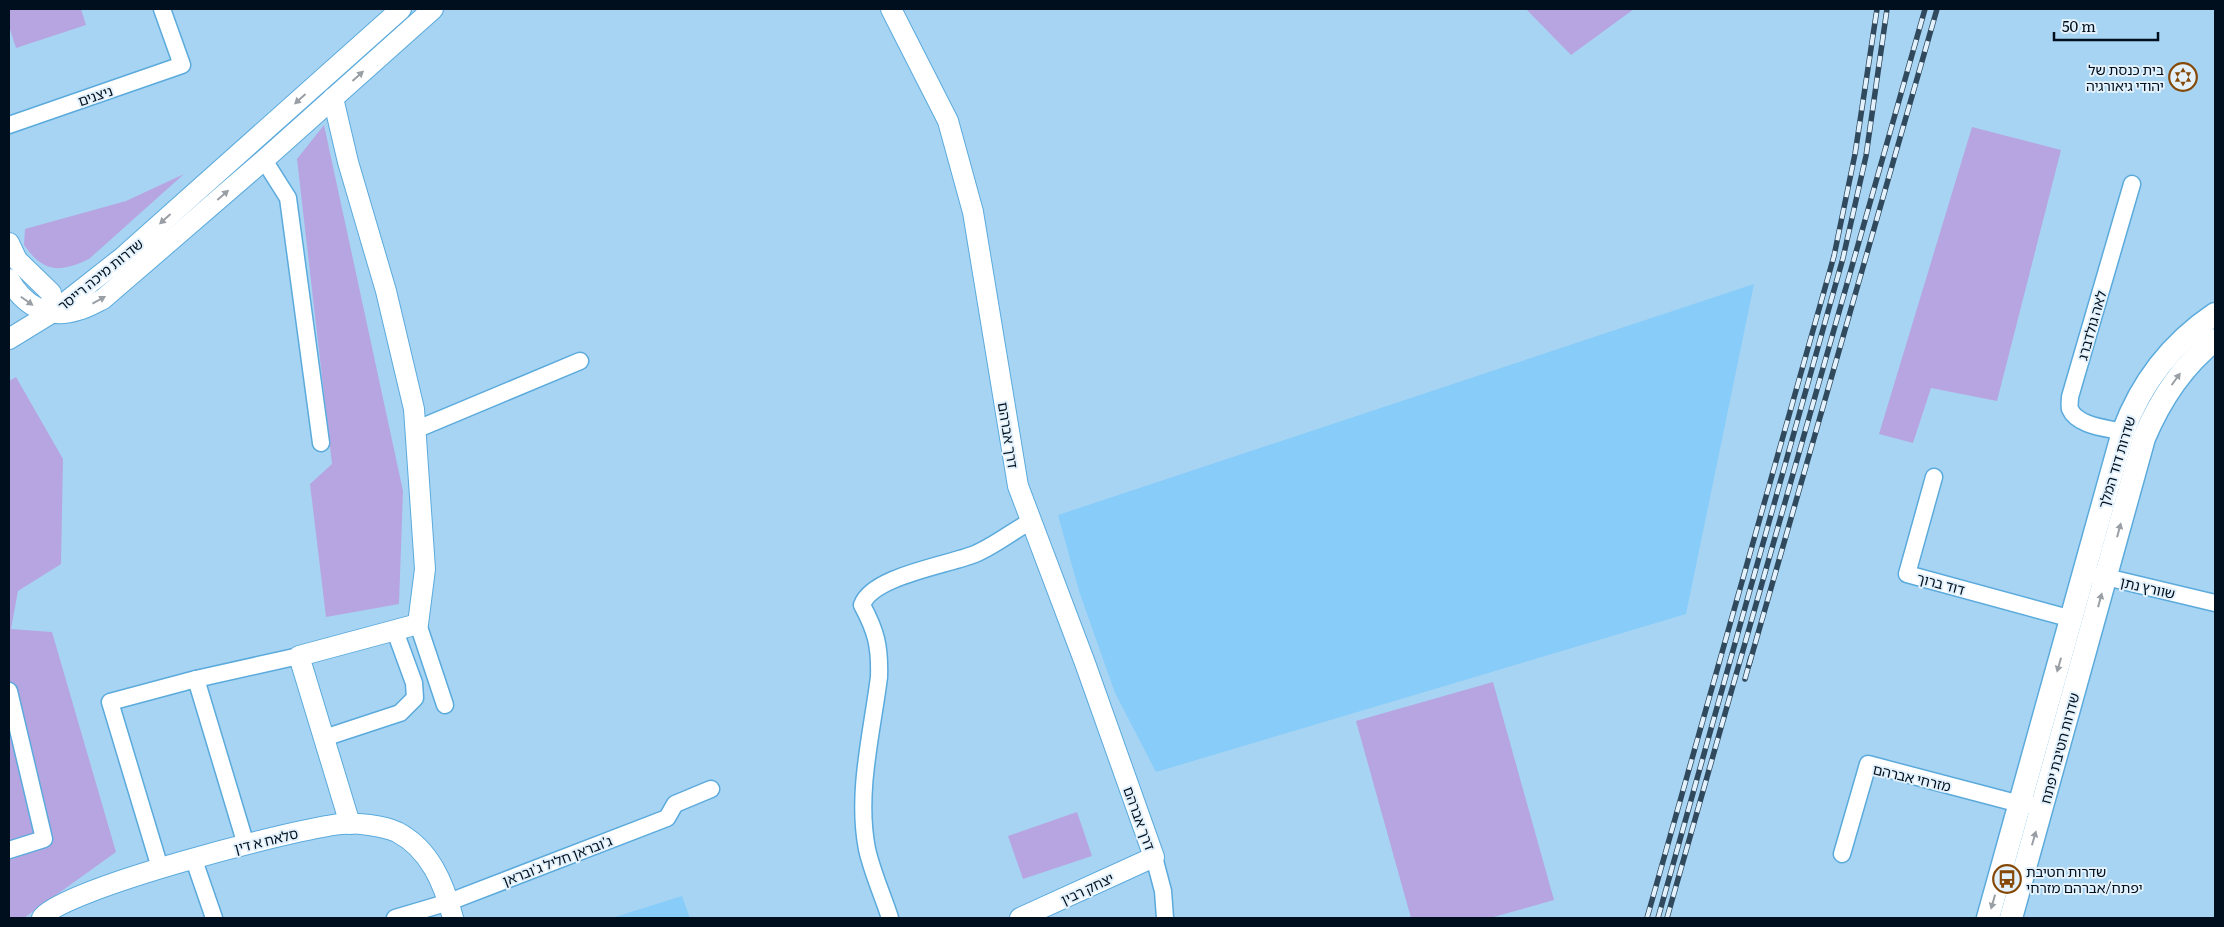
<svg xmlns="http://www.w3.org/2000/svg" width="2224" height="927" viewBox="0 0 2224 927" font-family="Literata,'Noto Sans Hebrew',serif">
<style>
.built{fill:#88ccf9}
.green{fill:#b7a5e1}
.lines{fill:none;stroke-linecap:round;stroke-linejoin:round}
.minor-casing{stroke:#5baadc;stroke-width:19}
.tertiary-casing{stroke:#5baadc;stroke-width:22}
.secondary-casing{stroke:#5baadc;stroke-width:25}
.minor{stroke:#fff;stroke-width:16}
.tertiary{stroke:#fff;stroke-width:20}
.secondary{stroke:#fff;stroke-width:22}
.rail-casing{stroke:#31495c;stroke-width:5.5}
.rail{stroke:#e2f1fb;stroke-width:4;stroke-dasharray:11;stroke-linecap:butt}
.oneway{fill:#999fa5}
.labels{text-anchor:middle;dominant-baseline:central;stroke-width:4;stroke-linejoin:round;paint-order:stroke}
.poi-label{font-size:14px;fill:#000f1d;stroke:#e2f1fb;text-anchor:end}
.street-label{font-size:14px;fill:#000f1d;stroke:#e2f1fb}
</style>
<rect width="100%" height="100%" fill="#a7d4f3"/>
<g class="built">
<path d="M 1754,284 L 1686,614 L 1156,772 L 1115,693 L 1079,591 L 1058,515 Z"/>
<path d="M 682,896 L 690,918 L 612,918 Z"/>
</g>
<g class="green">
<path d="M 9,9 L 81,9 L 86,25 L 16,48 L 9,26 Z"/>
<path d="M 1526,9 L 1634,9 L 1571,55 Z"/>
<path d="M 324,125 L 403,491 L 399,604 L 326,617 L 310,484 L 332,464 L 297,159 Z"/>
<path d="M 1972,127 L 2061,150 L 1997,401 L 1931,388 L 1913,443 L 1879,434 Z"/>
<path d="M 184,174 L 89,259 C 59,273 44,273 24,245 L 25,229 L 126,201 Z"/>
<path d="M 16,377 L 63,459 L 61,564 L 18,591 L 11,629 L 52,632 L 116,852 L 24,918 L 9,918 L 9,381 Z"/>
<path d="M 1493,682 L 1554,900 L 1490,918 L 1411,918 L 1356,721 Z"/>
<path d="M 1077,812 L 1092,856 L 1023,879 L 1008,836 Z"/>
</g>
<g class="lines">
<defs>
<g id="minor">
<path d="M 9,125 L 182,65 L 162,9"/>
<path d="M 264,160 L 288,198 L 321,443"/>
<path d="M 415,430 L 580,361"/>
<path d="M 2123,432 C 2107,428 2077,426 2070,409 C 2069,406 2070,401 2070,397 L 2132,184"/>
<path d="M 1934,477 L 1907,574 L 2072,619"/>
<path d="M 2096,576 L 2106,577 L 2215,603"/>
<path d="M 418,624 L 445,705"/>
<path d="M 196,679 L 246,845"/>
<path d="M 9,691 L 44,839 L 9,850"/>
<path d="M 324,738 L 400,713 L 415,698 L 414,683 L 395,631"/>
<path d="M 1842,854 L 1868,764 L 2020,804 L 2030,805"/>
<path d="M 1154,857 L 1163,891 L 1165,918"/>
<path d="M 194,860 L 214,918"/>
<path d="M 160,868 L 110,702 L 196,679 L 299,656"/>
<path d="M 395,918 L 449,902 L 667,818 L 675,804 L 711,789"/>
<path d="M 890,918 C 883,896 872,872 867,849 C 856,793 872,733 879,677 C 880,646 876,631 862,605 C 872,576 948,565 975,554 C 994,546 1013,531 1031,521"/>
</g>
<g id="tertiary">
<path d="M 891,9 L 948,121 L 973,212 L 1018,486 L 1085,663 L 1154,857 L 1020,918"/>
<path d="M 333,98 L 348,162 L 386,291 L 414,409 L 425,569 L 418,624 L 299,656 L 350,824"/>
<path d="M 9,243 L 17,260 L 51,293 L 53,312"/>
<path d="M 9,279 C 23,305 48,320 78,310 C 87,308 95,303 103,299 L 264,160 L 433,9"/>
<path d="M 9,339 L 53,312 L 123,257 L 401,9"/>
<path d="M 42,918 C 61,889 298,828 341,824 C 355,822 384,826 397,832 C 430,849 444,884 453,918"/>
</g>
<g id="secondary">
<path d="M 1988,918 L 2123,432 C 2141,383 2172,343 2215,314"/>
<path d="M 2011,918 L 2144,438 C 2160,400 2182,366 2215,340"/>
</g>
</defs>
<use href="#minor" class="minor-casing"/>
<use href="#tertiary" class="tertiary-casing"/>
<use href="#secondary" class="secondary-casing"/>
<use href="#minor" class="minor"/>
<use href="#tertiary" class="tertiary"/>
<use href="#secondary" class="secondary"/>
<defs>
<g id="rail">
<path d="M 1749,665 L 1937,9"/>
<path d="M 1745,679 L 1751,657"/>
<path d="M 1647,918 L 1834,256 L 1855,154 L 1877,9"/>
<path d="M 1658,918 L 1843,258 L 1866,156 L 1887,9"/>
<path d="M 1667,918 L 1925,9"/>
</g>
</defs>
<use href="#rail" class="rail-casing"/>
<use href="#rail" class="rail"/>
</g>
<defs><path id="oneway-solid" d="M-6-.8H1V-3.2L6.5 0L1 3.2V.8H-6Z" transform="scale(1.25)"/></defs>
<g class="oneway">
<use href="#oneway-solid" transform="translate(358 76) rotate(-42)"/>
<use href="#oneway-solid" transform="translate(300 99) rotate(138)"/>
<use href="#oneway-solid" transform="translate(223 195) rotate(-41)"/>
<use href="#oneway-solid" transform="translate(165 219) rotate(138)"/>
<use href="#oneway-solid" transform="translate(99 300) rotate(-29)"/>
<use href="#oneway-solid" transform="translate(27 301) rotate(35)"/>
<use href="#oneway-solid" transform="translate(2176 379) rotate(-54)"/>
<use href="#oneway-solid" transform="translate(2119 530) rotate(-75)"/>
<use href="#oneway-solid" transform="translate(2100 600) rotate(-75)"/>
<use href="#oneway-solid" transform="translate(2059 665) rotate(106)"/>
<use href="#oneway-solid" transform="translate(2034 838) rotate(-74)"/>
<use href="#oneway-solid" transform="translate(1993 902) rotate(106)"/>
</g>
<defs>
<symbol id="synagogue-ring" viewBox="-11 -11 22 22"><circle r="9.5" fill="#e2f1fb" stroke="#854806" stroke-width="1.5"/><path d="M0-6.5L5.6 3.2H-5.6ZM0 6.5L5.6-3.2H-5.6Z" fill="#854806"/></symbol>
<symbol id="bus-ring" viewBox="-11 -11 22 22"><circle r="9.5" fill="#e2f1fb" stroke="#854806" stroke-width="1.5"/><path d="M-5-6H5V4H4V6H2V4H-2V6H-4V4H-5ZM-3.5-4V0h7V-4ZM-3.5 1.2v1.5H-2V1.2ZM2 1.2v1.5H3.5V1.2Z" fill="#854806"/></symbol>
</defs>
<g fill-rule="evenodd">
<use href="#synagogue-ring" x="2167" y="61" width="32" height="32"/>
<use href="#bus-ring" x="1991" y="863" width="32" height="32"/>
</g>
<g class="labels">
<g class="poi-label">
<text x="2164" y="69">בית כנסת של<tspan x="2164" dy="16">יהודי גיאורגיה</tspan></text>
<text x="2026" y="871" text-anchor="start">שדרות חטיבת<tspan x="2026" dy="16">יפתח/אברהם מזרחי</tspan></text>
</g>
<g class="street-label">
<text transform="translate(95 95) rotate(-19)">ניצנים</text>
<text transform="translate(100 274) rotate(-39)">שדרות מיכה רייסר</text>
<text transform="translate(2091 325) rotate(-74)">לאה גולדברג</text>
<text transform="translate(1009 435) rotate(81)">דרך אברהם</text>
<text transform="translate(2116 462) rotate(-73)">שדרות דוד המלך</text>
<text transform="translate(1941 583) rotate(15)">דוד ברוך</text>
<text transform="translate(2148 587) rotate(13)">שוורץ נתן</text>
<text transform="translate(2059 748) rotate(-75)">שדרות חטיבת יפתח</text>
<text transform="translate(1912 777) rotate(13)">מזרחי אברהם</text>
<text transform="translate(1140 818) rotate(70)">דרך אברהם</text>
<text transform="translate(266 840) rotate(-14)">סלאח א דין</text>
<text transform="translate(557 860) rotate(-21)">ג'ובראן חליל ג'ובראן</text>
<text transform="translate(1087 888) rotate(-25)">יצחק רבין</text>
</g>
</g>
<rect width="2224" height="927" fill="none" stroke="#000f1d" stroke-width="20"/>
<path d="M2054 32v8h104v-8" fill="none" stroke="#000f1d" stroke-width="2.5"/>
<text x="2062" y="32" font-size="15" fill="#000f1d" stroke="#e2f1fb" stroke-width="4" paint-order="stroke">50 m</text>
</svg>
